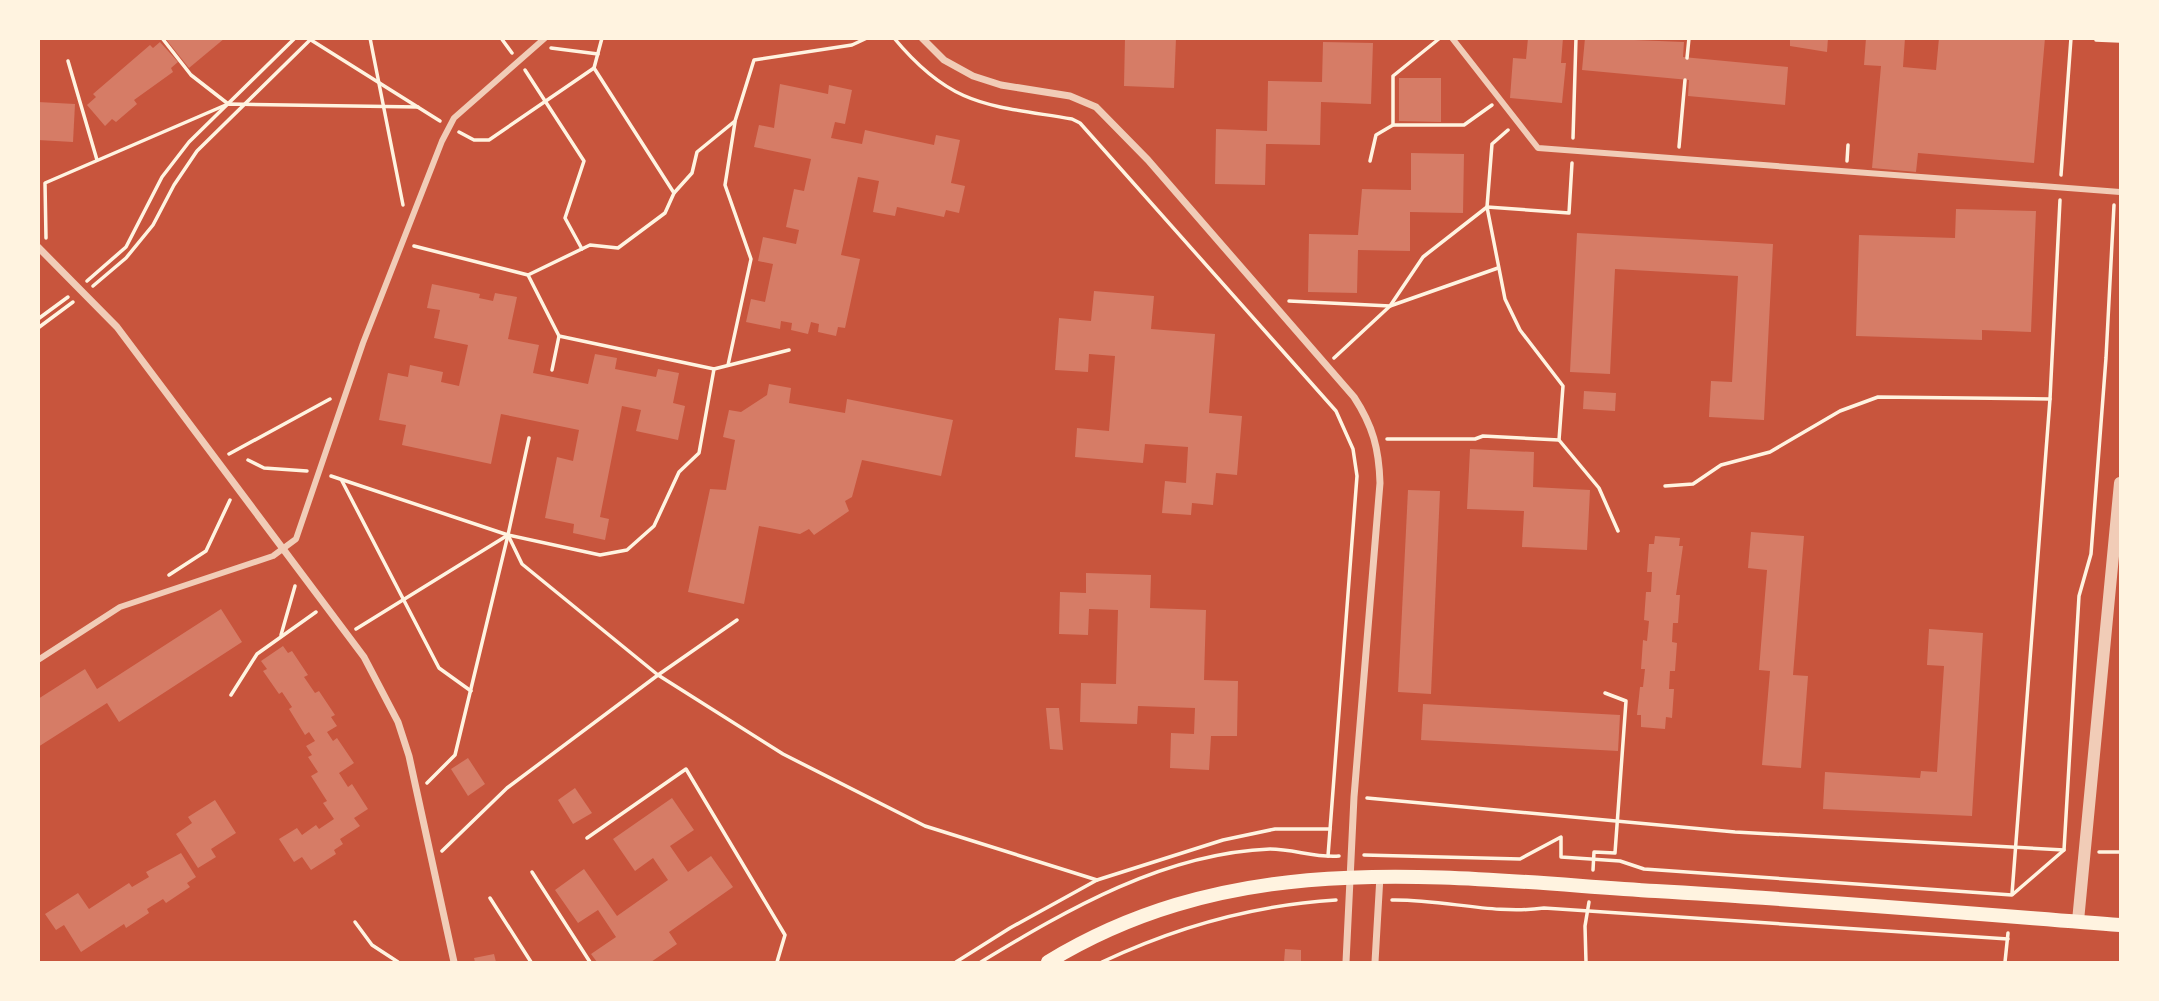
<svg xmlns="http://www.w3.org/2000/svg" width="2159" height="1001" viewBox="0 0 2159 1001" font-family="'Exo 2',sans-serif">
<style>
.building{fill:#d67c66}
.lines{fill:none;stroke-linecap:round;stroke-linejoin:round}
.path{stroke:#fff3e0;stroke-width:3.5}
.pedestrian{stroke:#f1ccb7;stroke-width:6}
.minor{stroke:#f1ccb7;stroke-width:7}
.tertiary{stroke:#f1ccb7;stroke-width:12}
.secondary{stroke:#fff3e0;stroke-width:14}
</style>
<rect width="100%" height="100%" fill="#c8553d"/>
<g class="building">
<path d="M 165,38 L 225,38 L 189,68 Z"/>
<path d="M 1125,38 L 1176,38 L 1174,88 L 1124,86 Z"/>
<path d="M 1528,38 L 1563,38 L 1561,63 L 1566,63 L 1562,103 L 1510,98 L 1513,58 L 1526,59 Z"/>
<path d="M 1585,38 L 1684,42 L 1683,57 L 1788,67 L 1785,105 L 1688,96 L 1689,80 L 1582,70 Z"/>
<path d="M 1790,38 L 1828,38 L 1827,52 L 1790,46 Z"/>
<path d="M 1866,38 L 1905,38 L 1903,67 L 1936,70 L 1939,38 L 2045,38 L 2034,163 L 1918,153 L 1916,172 L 1872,168 L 1881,66 L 1864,65 Z"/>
<path d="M 160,42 L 178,62 L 171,68 L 173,72 L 134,100 L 137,104 L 116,122 L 112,119 L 105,126 L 87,105 L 96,97 L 93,94 L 150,45 L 153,48 Z"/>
<path d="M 1323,42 L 1373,43 L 1371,104 L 1321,102 L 1320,145 L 1266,144 L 1265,185 L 1215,184 L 1216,129 L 1267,131 L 1268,81 L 1322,82 Z"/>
<path d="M 1399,78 L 1441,78 L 1441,122 L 1399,121 Z"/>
<path d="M 780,84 L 828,94 L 829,85 L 852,90 L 845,124 L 835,122 L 831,138 L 862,144 L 865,130 L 934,145 L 936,135 L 960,140 L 951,183 L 965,186 L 959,213 L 946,210 L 944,217 L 897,207 L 895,216 L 873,212 L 879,181 L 858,177 L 841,255 L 860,259 L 845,328 L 838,327 L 836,336 L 818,332 L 819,324 L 811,322 L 808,334 L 791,330 L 792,323 L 781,321 L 780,329 L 746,322 L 751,299 L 765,302 L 773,264 L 758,261 L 763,237 L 796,244 L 799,230 L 786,227 L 794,189 L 804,191 L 811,159 L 754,147 L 759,125 L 774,128 Z"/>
<path d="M 38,102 L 75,104 L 73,142 L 38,140 Z"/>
<path d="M 1411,153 L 1464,154 L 1463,213 L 1410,212 L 1410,251 L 1358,250 L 1357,293 L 1308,292 L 1309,234 L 1358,235 L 1362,189 L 1411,190 Z"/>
<path d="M 1956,209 L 2036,211 L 2031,332 L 1982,330 L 1982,340 L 1856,336 L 1859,235 L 1955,238 Z"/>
<path d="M 1577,233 L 1773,244 L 1764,420 L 1709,417 L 1711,381 L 1732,382 L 1738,276 L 1615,269 L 1610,374 L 1570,372 Z"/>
<path d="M 432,284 L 480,294 L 479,298 L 493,301 L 495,293 L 517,297 L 508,339 L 539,345 L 533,373 L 588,384 L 595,354 L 617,358 L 615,369 L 656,377 L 658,369 L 679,373 L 673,403 L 685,406 L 678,440 L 636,431 L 641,410 L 622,406 L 600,517 L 609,519 L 605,540 L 573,533 L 574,524 L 545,518 L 557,457 L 573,461 L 579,430 L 501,414 L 491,464 L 402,445 L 406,425 L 379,420 L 388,373 L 408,377 L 410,365 L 443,372 L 441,382 L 459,386 L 468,345 L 434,338 L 440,310 L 427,308 Z"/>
<path d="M 1094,291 L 1154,296 L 1151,329 L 1215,334 L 1209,413 L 1242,416 L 1237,475 L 1216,473 L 1213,505 L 1192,503 L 1191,515 L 1162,513 L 1165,481 L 1186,483 L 1188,447 L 1145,444 L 1143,463 L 1075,457 L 1077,428 L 1109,431 L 1115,356 L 1089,354 L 1088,372 L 1055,370 L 1059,318 L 1091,321 Z"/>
<path d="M 769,384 L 791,388 L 789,403 L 845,413 L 847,399 L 953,420 L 941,476 L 862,460 L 852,497 L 845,501 L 849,511 L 814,535 L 809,529 L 800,534 L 759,526 L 744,604 L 688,592 L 710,489 L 726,490 L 735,440 L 723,437 L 729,410 L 741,412 L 767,395 Z"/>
<path d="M 1584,391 L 1616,393 L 1615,411 L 1583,409 Z"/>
<path d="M 1470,449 L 1534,452 L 1533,487 L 1590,490 L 1587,550 L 1522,547 L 1524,511 L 1467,509 Z"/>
<path d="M 1408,490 L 1440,491 L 1431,694 L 1398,692 Z"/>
<path d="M 1751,532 L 1804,536 L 1793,675 L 1808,676 L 1801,768 L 1762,765 L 1770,671 L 1759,670 L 1767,570 L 1748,568 Z"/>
<path d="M 1655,536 L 1680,538 L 1679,546 L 1683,546 L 1676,595 L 1680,595 L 1678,623 L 1673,623 L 1672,642 L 1677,643 L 1675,671 L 1670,671 L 1669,689 L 1674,689 L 1672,718 L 1666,717 L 1665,729 L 1641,727 L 1641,715 L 1637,715 L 1640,687 L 1643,687 L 1645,669 L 1641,669 L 1643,640 L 1647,641 L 1649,621 L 1644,620 L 1646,592 L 1651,592 L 1652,572 L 1647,572 L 1649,544 L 1654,544 Z"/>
<path d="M 1086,573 L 1151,575 L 1150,608 L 1206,610 L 1204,680 L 1238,681 L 1237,736 L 1211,736 L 1209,770 L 1170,768 L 1171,733 L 1194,734 L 1195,708 L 1138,706 L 1137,724 L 1080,722 L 1081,683 L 1116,684 L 1118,610 L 1089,609 L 1088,635 L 1059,634 L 1060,592 L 1086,593 Z"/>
<path d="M 221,609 L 242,642 L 119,722 L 107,703 L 38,747 L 38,699 L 85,669 L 97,689 Z"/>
<path d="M 1929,629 L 1983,633 L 1972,816 L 1823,809 L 1825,772 L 1920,778 L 1921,771 L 1937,772 L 1944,666 L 1927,665 Z"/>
<path d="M 283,646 L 288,653 L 292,651 L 308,675 L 304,677 L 315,693 L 319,691 L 335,715 L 331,717 L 337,726 L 327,732 L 333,741 L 337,738 L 354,763 L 339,773 L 348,787 L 352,784 L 368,809 L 354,818 L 360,826 L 340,839 L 343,844 L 334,850 L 336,854 L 311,870 L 302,857 L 294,862 L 279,839 L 297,828 L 302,835 L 316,825 L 319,829 L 334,819 L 323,803 L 327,801 L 311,776 L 318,772 L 308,757 L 312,755 L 306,746 L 315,741 L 309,732 L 305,735 L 289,709 L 292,707 L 282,692 L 279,694 L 263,671 L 267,669 L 261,661 Z"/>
<path d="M 1423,704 L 1620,715 L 1618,751 L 1421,740 Z"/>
<path d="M 1046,708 L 1059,708 L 1063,750 L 1050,749 Z"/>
<path d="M 468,758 L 485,784 L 468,796 L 451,769 Z"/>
<path d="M 575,788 L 592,813 L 573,824 L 558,800 Z"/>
<path d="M 672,798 L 694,830 L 670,846 L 688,872 L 711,856 L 733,887 L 669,932 L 677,944 L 651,962 L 597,962 L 591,954 L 616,937 L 598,910 L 578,923 L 555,890 L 584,869 L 617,916 L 668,880 L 653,858 L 635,871 L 613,839 Z"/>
<path d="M 215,800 L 236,833 L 211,849 L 216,857 L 198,868 L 176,834 L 192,823 L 188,817 Z"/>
<path d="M 181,853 L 196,877 L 187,883 L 190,887 L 166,903 L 163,899 L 147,909 L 149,913 L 126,928 L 124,924 L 81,952 L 64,925 L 56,930 L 45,914 L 78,893 L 89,909 L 129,883 L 132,887 L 149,877 L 146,872 Z"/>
<path d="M 1285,949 L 1301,950 L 1301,962 L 1284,962 Z"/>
<path d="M 494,954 L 496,962 L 475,962 L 474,958 Z"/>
</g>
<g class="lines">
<g class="path">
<path d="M 162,38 L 191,75 L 227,103"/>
<path d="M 370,38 L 403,205"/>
<path d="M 501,38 L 512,53"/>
<path d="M 602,38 L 594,68 L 674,193"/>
<path d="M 894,38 C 952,108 989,105 1072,119 L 1080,123 L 1336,411 L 1353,449 L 1357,476 L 1328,856"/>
<path d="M 311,40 L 440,121"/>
<path d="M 2096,40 L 2120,41"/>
<path d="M 551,48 L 598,54"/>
<path d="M 1687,58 L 1689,38"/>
<path d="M 68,61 L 97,160"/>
<path d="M 525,70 L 584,161 L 565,218 L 582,249"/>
<path d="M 1393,125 L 1393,76 L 1440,38"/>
<path d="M 1508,130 L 1492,144 L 1487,207 L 1505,299 L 1520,330 L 1563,386 L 1559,440 L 1599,488 L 1618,531"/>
<path d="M 459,132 L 474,140 L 489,140 L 594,68"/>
<path d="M 1573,138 L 1576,38"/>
<path d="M 1679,147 L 1685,80"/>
<path d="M 1370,161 L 1376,135 L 1393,125 L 1464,125 L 1492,105"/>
<path d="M 1847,161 L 1848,145"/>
<path d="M 2061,175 L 2071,38"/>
<path d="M 46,238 L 45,183 L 228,104 L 418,107"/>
<path d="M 414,246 L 528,275 L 559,336 L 714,369"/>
<path d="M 528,275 L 590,245 L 618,248 L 665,213 L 674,193 L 692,173 L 697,152 L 735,121 L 754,60 L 852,45 L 867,38"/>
<path d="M 87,281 L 126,247 L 162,177 L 189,142 L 295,38"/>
<path d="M 93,286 L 126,258 L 153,225 L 174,185 L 197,151 L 312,38"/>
<path d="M 1289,301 L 1390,306 L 1498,268"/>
<path d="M 38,319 L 68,297"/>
<path d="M 38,328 L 73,302"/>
<path d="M 1334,358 L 1390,306 L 1423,257 L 1487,207 L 1569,213 L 1572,163"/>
<path d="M 728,365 L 751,259 L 725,185 L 735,122"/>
<path d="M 552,370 L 559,336"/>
<path d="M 1387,439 L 1475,439 L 1483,436 L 1559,440"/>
<path d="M 229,454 L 330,399"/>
<path d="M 248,460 L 264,468 L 307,471"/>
<path d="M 331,476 L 508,535 L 529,438"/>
<path d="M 342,481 L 439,668 L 471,691"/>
<path d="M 1665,486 L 1693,484 L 1721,465 L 1770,452 L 1840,411 L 1878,397 L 2050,399"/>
<path d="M 169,575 L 206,551 L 230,500"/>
<path d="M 356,629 L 508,535 L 522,564 L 658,675 L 783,754 L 925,826 L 1097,880"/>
<path d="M 281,635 L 295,586"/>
<path d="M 231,695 L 257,654 L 316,612"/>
<path d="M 427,783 L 455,755 L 508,535 L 600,555 L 627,550 L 654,526 L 679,472 L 699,453 L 714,369 L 789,350"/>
<path d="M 1367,798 L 1735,832 L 2064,850"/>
<path d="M 587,838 L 686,769 L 785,935 L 777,962"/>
<path d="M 442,851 L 507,788 L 658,675 L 737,620"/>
<path d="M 2099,852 L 2120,852"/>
<path d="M 1364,855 L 1520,859 L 1561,837 L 1561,857 L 1620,861 L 1644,869 L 2012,895 L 2064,850 L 2079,596 L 2091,554 L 2106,358 L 2114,205"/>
<path d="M 1593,870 L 1594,852 L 1615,853 L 1626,701 L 1605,693"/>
<path d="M 532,872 L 590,962"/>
<path d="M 2012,894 L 2050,399 L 2060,200"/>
<path d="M 490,898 L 531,962"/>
<path d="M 1392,900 C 1443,899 1493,915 1544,908 L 2008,939"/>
<path d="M 355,922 L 372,945 L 398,962"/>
<path d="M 956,962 L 1010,928 L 1097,880 L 1223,840 L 1275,829 L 1330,829"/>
<path d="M 981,962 C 1068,909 1165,853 1270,849 C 1294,849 1315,858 1339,856"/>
<path d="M 1102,962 C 1176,927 1254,905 1336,900"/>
<path d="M 1586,962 L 1585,926 L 1589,902"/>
<path d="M 2005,962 L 2008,933"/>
</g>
<g class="pedestrian">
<path d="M 1452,38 L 1538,148 L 2120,192"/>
<path d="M 38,660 L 120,607 L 273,556 L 296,539 L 363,343 L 442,141 L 454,118 L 545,38"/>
</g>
<g class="minor">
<path d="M 922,38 L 944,60 L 973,76 L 1001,85 L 1070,96 L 1096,107 L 1148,160 L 1354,397 C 1373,426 1379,449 1380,483 L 1354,797 L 1346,962"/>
<path d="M 38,247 L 117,327 L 364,657 L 398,722 L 409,756 L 454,962"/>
<path d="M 1375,962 L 1380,876"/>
</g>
<path class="tertiary" d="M 2078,921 L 2120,483"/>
<path class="secondary" d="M 1048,962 C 1240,845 1444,878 1656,891 C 1811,900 1966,913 2120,925"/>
</g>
<rect width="2159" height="1001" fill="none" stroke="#fff3e0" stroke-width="80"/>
</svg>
